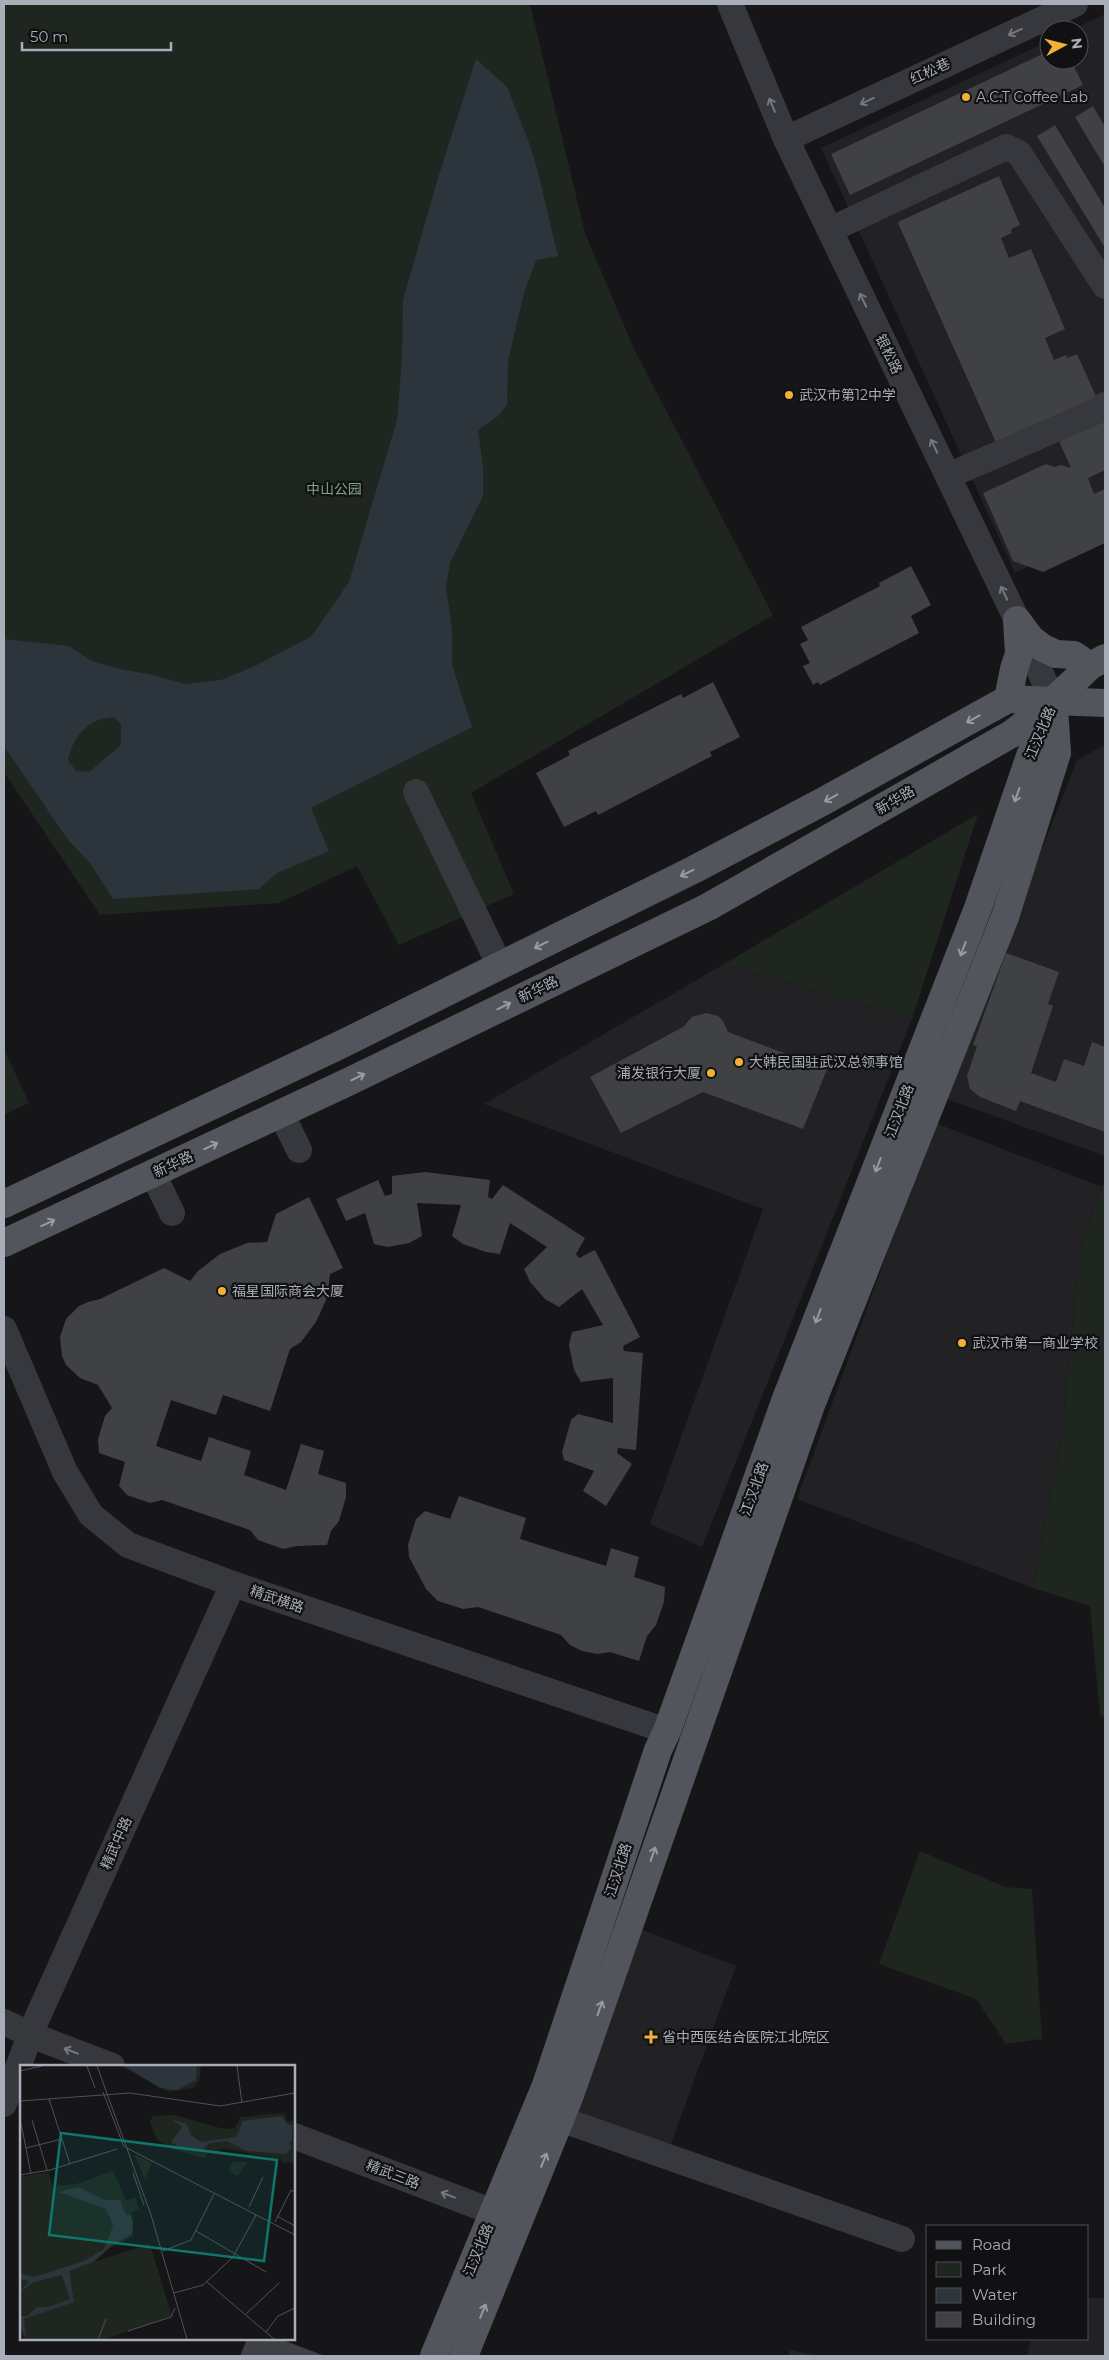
<svg xmlns="http://www.w3.org/2000/svg" width="1109" height="2360" viewBox="0 0 1109 2360" font-family="Montserrat,'Noto Sans SC',sans-serif">
<style>
.built{fill:#222225}
.green{fill:#1e261f}
.water{fill:#2c353c;fill-rule:evenodd}
.building{fill:#404145}
.lines{fill:none;stroke-linecap:round;stroke-linejoin:round}
.minor{stroke:#37383d;stroke-width:26}
.major{stroke:#53555c;stroke-width:28}
.oneway{stroke:#757881}
.oneway2{stroke:#979ba6}
.poi-dot{fill:#f2b134;stroke:#111113;stroke-width:2}
.labels{text-anchor:middle;dominant-baseline:central;stroke-width:4.5;stroke-linejoin:round;paint-order:stroke}
.street-label{font-size:14px;fill:#a8adb8;stroke:#111113}
.poi-label{font-size:14px;fill:#a8adb8;stroke:#111113;text-anchor:start}
.park-label{font-size:14px;fill:#7fa381;stroke:#111113}
.inset-road{fill:none;stroke:#505258;stroke-width:1}
.view{fill:#0f766e;fill-opacity:0.15;stroke:#0f766e;stroke-width:2.5}
.inset-edge{fill:none;stroke:#a8adb8;stroke-width:2.5}
</style>
<rect width="100%" height="100%" fill="#161618"/>
<g class="built">
<path d="M 1105,14 L 1105,529 L 1015,573 L 821,148 L 1049,41 L 1049,60 L 1079,60 L 1079,30 L 1072,30 Z"/>
<path d="M 1105,745 L 1105,1156 L 944,1098 L 1077,760 Z"/>
<path d="M 724,964 L 912,1019 L 702,1547 L 650,1524 L 763,1209 L 484,1104 Z"/>
<path d="M 935,1123 L 1102,1187 L 1080,1248 L 1061,1439 L 1033,1588 L 797,1499 Z"/>
<path d="M 635,1927 L 736,1966 L 670,2146 L 565,2107 Z"/>
<path d="M 1088,2298 L 1105,2298 L 1105,2356 L 1027,2356 L 1031,2339 L 1088,2339 Z"/>
<path d="M 790,2350 L 820,2356 L 788,2356 Z"/>
</g>
<g class="green">
<path d="M 4,4 L 530,4 L 585,233 L 634,349 L 773,615 L 471,793 L 514,894 L 399,945 L 357,866 L 279,903 L 100,915 L 4,772 Z"/>
<path d="M 978,814 L 912,1019 L 724,964 Z"/>
<path d="M 4,1049 L 29,1103 L 4,1115 Z"/>
<path d="M 1105,1180 L 1105,1718 L 1100,1715 L 1090,1606 L 1033,1588 L 1061,1439 L 1080,1248 Z"/>
<path d="M 920,1851 L 1005,1887 L 1032,1889 L 1042,2039 L 1006,2044 L 976,1999 L 879,1964 Z"/>
</g>
<path class="water" d="M 476,59 L 507,87 L 528,140 L 537,168 L 558,256 L 536,260 L 524,293 L 508,361 L 507,405 L 497,417 L 478,430 L 483,467 L 483,496 L 450,563 L 446,587 L 452,629 L 452,665 L 472,727 L 311,808 L 329,851 L 277,873 L 259,889 L 113,899 L 90,863 L 68,840 L 4,746 L 4,639 L 69,646 L 92,661 L 120,669 L 153,675 L 185,684 L 221,680 L 255,666 L 312,636 L 349,582 L 397,420 L 402,359 L 403,300 L 438,178 ZM 114,717 L 121,724 L 121,745 L 89,772 L 76,771 L 68,760 C 73,736 89,718 114,717 Z"/>
<g class="building">
<path d="M 1049,51 L 1049,60 L 1071,60 L 1083,85 L 850,195 L 831,154 Z"/>
<path d="M 1093,106 L 1105,127 L 1105,167 L 1075,117 Z"/>
<path d="M 1055,125 L 1105,208 L 1105,248 L 1037,136 Z"/>
<path d="M 999,176 L 1020,225 L 1011,229 L 1012,233 L 1001,238 L 1009,258 L 1031,249 L 1065,329 L 1045,338 L 1054,360 L 1066,355 L 1067,358 L 1077,354 L 1099,403 L 997,445 L 898,223 L 900,221 Z"/>
<path d="M 1105,417 L 1105,470 L 1088,478 L 1094,494 L 1105,489 L 1105,543 L 1043,572 L 1013,561 L 983,493 L 1046,464 L 1055,467 L 1061,465 L 1071,468 L 1058,439 Z"/>
<path d="M 911,566 L 931,605 L 911,616 L 919,633 L 820,685 L 818,682 L 813,685 L 803,666 L 810,663 L 800,644 L 808,640 L 801,627 L 880,586 L 879,583 Z"/>
<path d="M 713,682 L 740,737 L 710,752 L 712,756 L 598,815 L 596,811 L 564,827 L 536,773 L 570,755 L 568,751 L 681,694 L 683,698 Z"/>
<path d="M 1006,953 L 1059,972 L 1048,1004 L 1053,1006 L 1031,1073 L 1056,1082 L 1064,1059 L 1084,1066 L 1092,1042 L 1105,1047 L 1105,1132 L 1020,1101 L 1016,1111 L 980,1097 L 970,1089 L 967,1076 L 977,1046 L 973,1045 Z"/>
<path d="M 706,1013 L 718,1016 L 723,1021 L 728,1032 L 827,1069 L 803,1129 L 703,1092 L 621,1133 L 590,1077 L 683,1027 L 692,1017 Z"/>
<path d="M 425,1172 L 490,1180 L 488,1197 L 492,1199 L 503,1185 L 585,1238 L 576,1254 L 579,1258 L 595,1250 L 640,1337 L 623,1346 L 624,1351 L 643,1353 L 636,1450 L 618,1448 L 617,1453 L 632,1464 L 606,1506 L 583,1491 L 594,1471 L 564,1460 L 562,1452 L 571,1420 L 578,1414 L 613,1423 L 613,1378 L 581,1382 L 574,1370 L 569,1345 L 572,1332 L 603,1325 L 582,1289 L 559,1307 L 545,1299 L 530,1282 L 524,1269 L 547,1247 L 510,1223 L 500,1254 L 486,1252 L 463,1244 L 452,1236 L 461,1205 L 417,1203 L 422,1236 L 409,1243 L 388,1247 L 374,1244 L 365,1213 L 346,1221 L 336,1199 L 378,1180 L 385,1196 L 392,1194 L 392,1176 Z"/>
<path d="M 309,1197 L 343,1268 L 330,1274 L 327,1298 L 316,1322 L 301,1342 L 290,1349 L 270,1411 L 223,1395 L 216,1415 L 171,1400 L 156,1446 L 201,1461 L 209,1437 L 251,1451 L 244,1475 L 286,1490 L 301,1444 L 324,1451 L 318,1474 L 346,1483 L 346,1497 L 339,1521 L 331,1531 L 327,1545 L 297,1546 L 283,1549 L 258,1540 L 250,1530 L 162,1500 L 150,1503 L 127,1495 L 119,1486 L 125,1462 L 99,1453 L 98,1439 L 105,1416 L 112,1408 L 98,1385 L 80,1378 L 66,1365 L 62,1356 L 60,1337 L 66,1319 L 79,1306 L 88,1302 L 100,1299 L 164,1268 L 190,1281 L 198,1271 L 220,1254 L 247,1243 L 267,1242 L 276,1214 Z"/>
<path d="M 459,1496 L 526,1518 L 520,1539 L 606,1566 L 611,1548 L 639,1557 L 634,1577 L 665,1587 L 664,1602 L 656,1625 L 647,1636 L 639,1661 L 610,1652 L 597,1654 L 582,1651 L 570,1645 L 561,1635 L 478,1607 L 463,1609 L 438,1601 L 426,1589 L 409,1557 L 408,1545 L 416,1519 L 425,1511 L 450,1519 Z"/>
<path d="M 247,2339 L 280,2339 L 325,2356 L 240,2356 Z"/>
</g>
<g class="lines">
<g class="minor">
<path d="M 730,4 L 786,139 L 1017,620 L 1053,701"/>
<path d="M 786,139 L 1075,4"/>
<path d="M 830,230 L 1006,147 L 1019,153 L 1105,286"/>
<path d="M 948,476 L 1104,408 L 1105,405"/>
<path d="M 416,792 L 500,966"/>
<path d="M 281,1113 L 299,1150"/>
<path d="M 153,1174 L 172,1213"/>
<path d="M 4,1329 L 65,1472 L 91,1515 L 128,1545 L 233,1584 L 667,1731"/>
<path d="M 4,2022 L 31,2035 L 112,2066"/>
<path d="M 4,2104 L 34,2025 L 233,1584"/>
<path d="M 560,2119 L 902,2239"/>
<path d="M 294,2136 L 493,2212"/>
</g>
<g class="major">
<path d="M 1008,699 L 1014,669 L 1019,654 L 1017,620 L 1031,639 L 1043,648 L 1056,654 L 1074,655 L 1090,666"/>
<path d="M 4,1204 L 338,1046 L 693,870 L 822,802 L 1008,699 L 1053,701 L 1090,666 L 1105,658"/>
<path d="M 4,1243 L 348,1082 L 708,907 L 1013,733 L 1053,701 L 1105,703"/>
<path d="M 434,2356 L 546,2085 L 658,1750 L 667,1731 L 787,1396 L 978,908 L 1030,756 L 1053,701"/>
<path d="M 464,2356 L 570,2095 L 811,1405 L 1005,917 L 1057,753 L 1054,708"/>
</g>
</g>
<defs><path id="oneway-shaft" d="M-6 0H5M1.5-3L5.5 0L1.5 3" fill="none" stroke-width="1.6" stroke-linecap="round" stroke-linejoin="round" transform="scale(1.25)"/></defs>
<g class="oneway">
<use href="#oneway-shaft" transform="translate(1015 32) rotate(155)"/>
<use href="#oneway-shaft" transform="translate(867 101) rotate(155)"/>
<use href="#oneway-shaft" transform="translate(772 105) rotate(-113)"/>
<use href="#oneway-shaft" transform="translate(863 300) rotate(-116)"/>
<use href="#oneway-shaft" transform="translate(934 446) rotate(-116)"/>
<use href="#oneway-shaft" transform="translate(1004 593) rotate(-116)"/>
<use href="#oneway-shaft" transform="translate(71 2051) rotate(-159)"/>
<use href="#oneway-shaft" transform="translate(448 2195) rotate(-159)"/>
</g>
<g class="oneway2">
<use href="#oneway-shaft" transform="translate(973 719) rotate(151)"/>
<use href="#oneway-shaft" transform="translate(1017 795) rotate(109)"/>
<use href="#oneway-shaft" transform="translate(831 798) rotate(151)"/>
<use href="#oneway-shaft" transform="translate(687 873) rotate(154)"/>
<use href="#oneway-shaft" transform="translate(541 945) rotate(154)"/>
<use href="#oneway-shaft" transform="translate(963 949) rotate(111)"/>
<use href="#oneway-shaft" transform="translate(504 1006) rotate(-26)"/>
<use href="#oneway-shaft" transform="translate(358 1077) rotate(-26)"/>
<use href="#oneway-shaft" transform="translate(211 1146) rotate(-25)"/>
<use href="#oneway-shaft" transform="translate(878 1165) rotate(111)"/>
<use href="#oneway-shaft" transform="translate(48 1223) rotate(-25)"/>
<use href="#oneway-shaft" transform="translate(818 1316) rotate(111)"/>
<use href="#oneway-shaft" transform="translate(653 1854) rotate(-71)"/>
<use href="#oneway-shaft" transform="translate(600 2008) rotate(-71)"/>
<use href="#oneway-shaft" transform="translate(544 2160) rotate(-68)"/>
<use href="#oneway-shaft" transform="translate(483 2311) rotate(-68)"/>
</g>
<g class="poi-dot">
<circle cx="966" cy="97" r="5"/>
<circle cx="789" cy="395" r="5"/>
<circle cx="739" cy="1062" r="5"/>
<circle cx="711" cy="1073" r="5"/>
<circle cx="222" cy="1291" r="5"/>
<circle cx="962" cy="1343" r="5"/>
<path d="M648.5 2029.5h5v5h5v5h-5v5h-5v-5h-5v-5h5z"/>
</g>
<g class="labels">
<g class="street-label">
<text transform="translate(930 71) rotate(-25)">红松巷</text>
<text transform="translate(889 354) rotate(64)">银松路</text>
<text transform="translate(1040 733) rotate(-67)">江汉北路</text>
<text transform="translate(895 800) rotate(-30)">新华路</text>
<text transform="translate(538 989) rotate(-26)">新华路</text>
<text transform="translate(899 1111) rotate(-69)">江汉北路</text>
<text transform="translate(173 1164) rotate(-25)">新华路</text>
<text transform="translate(754 1489) rotate(-70)">江汉北路</text>
<text transform="translate(277 1599) rotate(19)">精武横路</text>
<text transform="translate(116 1843) rotate(-66)">精武中路</text>
<text transform="translate(618 1870) rotate(-72)">江汉北路</text>
<text transform="translate(393 2174) rotate(21)">精武三路</text>
<text transform="translate(478 2250) rotate(-68)">江汉北路</text>
</g>
<g class="poi-label">
<text x="976" y="97">A.C.T Coffee Lab</text>
<text x="799" y="395">武汉市第12中学</text>
<text x="749" y="1062">大韩民国驻武汉总领事馆</text>
<text x="701" y="1073" text-anchor="end">浦发银行大厦</text>
<text x="232" y="1291">福星国际商会大厦</text>
<text x="972" y="1343">武汉市第一商业学校</text>
<text x="662" y="2037">省中西医结合医院江北院区</text>
</g>
<g class="park-label">
<text x="334" y="489">中山公园</text>
</g>
</g>
<g transform="translate(20 2065)">
<rect width="275" height="275" fill="#161618"/>
<path d="M 101,1 L 181,1 L 179,16 L 173,23 L 148,27 ZM 265,48 L 267,56 L 273,56 L 275,61 L 275,97 L 264,98 L 260,94 L 201,83 L 198,88 L 188,88 L 185,93 L 155,85 L 137,75 L 130,57 L 133,51 L 154,50 L 204,64 L 215,63 L 221,52 ZM 114,89 L 132,98 L 125,114 ZM 213,97 L 227,97 L 218,111 L 208,106 ZM 93,106 L 106,135 L 116,133 L 119,144 L 112,147 L 113,171 L 90,183 L 74,197 L 130,179 L 152,251 L 86,274 L 4,274 L 0,264 L 0,112 L 28,107 L 33,121 L 56,119 Z" fill="#1e261f"/>
<path d="M 105,1 L 177,1 L 176,15 L 157,25 L 140,23 ZM 262,51 L 267,59 L 272,60 L 272,75 L 269,79 L 272,82 L 266,89 L 226,86 L 207,76 L 189,78 L 183,85 L 159,82 L 151,77 L 162,62 L 152,54 L 167,59 L 171,70 L 181,77 L 216,72 L 223,56 ZM 58,122 L 85,135 L 100,135 L 106,150 L 110,149 L 113,156 L 112,169 L 91,181 L 73,197 L 49,206 L 54,237 L 4,254 L 6,274 L 0,260 L 0,247 L 1,251 L 7,251 L 17,242 L 29,242 L 50,234 L 42,210 L 14,217 L 0,227 L 9,216 L 0,214 L 0,208 L 14,212 L 64,196 L 84,184 L 93,161 L 86,144 L 39,127 Z" fill="#2c353c"/>
<path class="inset-road" d="M 67,1 L 75,23M 77,1 L 131,150 L 167,274M 217,1 L 222,38M 0,6 L 22,1M 83,27 L 104,82M 29,34 L 50,99M 0,36 L 110,28 L 200,41 L 275,28M 0,53 L 11,109M 12,55 L 27,105M 105,82 L 275,170M 6,83 L 42,74M 113,108 L 124,140M 0,110 L 30,105 L 97,84M 229,142 L 243,112M 257,151 L 275,161M 255,157 L 271,125 L 275,127M 176,166 L 246,207M 143,186 L 171,175 L 194,129M 187,217 L 254,274M 154,228 L 183,220 L 213,192 L 236,150M 225,250 L 259,218M 108,266 L 151,252 L 155,243M 246,267 L 258,251 L 275,243M 78,274 L 86,254"/>
<path class="view" d="M 41,68 L 257,95 L 244,196 L 29,170 Z"/>
<rect width="275" height="275" class="inset-edge"/>
</g>
<rect width="1109" height="2360" fill="none" stroke="#a8adb8" stroke-width="10"/>
<rect x="926" y="2225" width="162" height="115" fill="#111113" stroke="#4d4f55"/>
<rect x="936" y="2241" width="25" height="8" fill="#53555c" stroke="#4d4f55"/>
<text x="972" y="2250" font-size="15" fill="#a8adb8">Road</text>
<rect x="936" y="2262" width="25" height="15" fill="#1e261f" stroke="#4d4f55"/>
<text x="972" y="2275" font-size="15" fill="#a8adb8">Park</text>
<rect x="936" y="2288" width="25" height="15" fill="#2c353c" stroke="#4d4f55"/>
<text x="972" y="2300" font-size="15" fill="#a8adb8">Water</text>
<rect x="936" y="2312" width="25" height="15" fill="#404145" stroke="#4d4f55"/>
<text x="972" y="2325" font-size="15" fill="#a8adb8">Building</text>
<g transform="translate(1064 45) rotate(83)"><circle r="24" fill="#111113" stroke="#4d4f55"/>
<path d="M0-4L9 19L0 12L-9 19Z" fill="#f2b134"/>
<text y="-8" font-size="14" font-weight="bold" text-anchor="middle" fill="#a8adb8">N</text>
</g>
<path d="M22 42v8h149v-8" fill="none" stroke="#a8adb8" stroke-width="2.5"/>
<text x="30" y="42" font-size="15" fill="#a8adb8" stroke="#111113" stroke-width="4" paint-order="stroke">50 m</text>
</svg>
